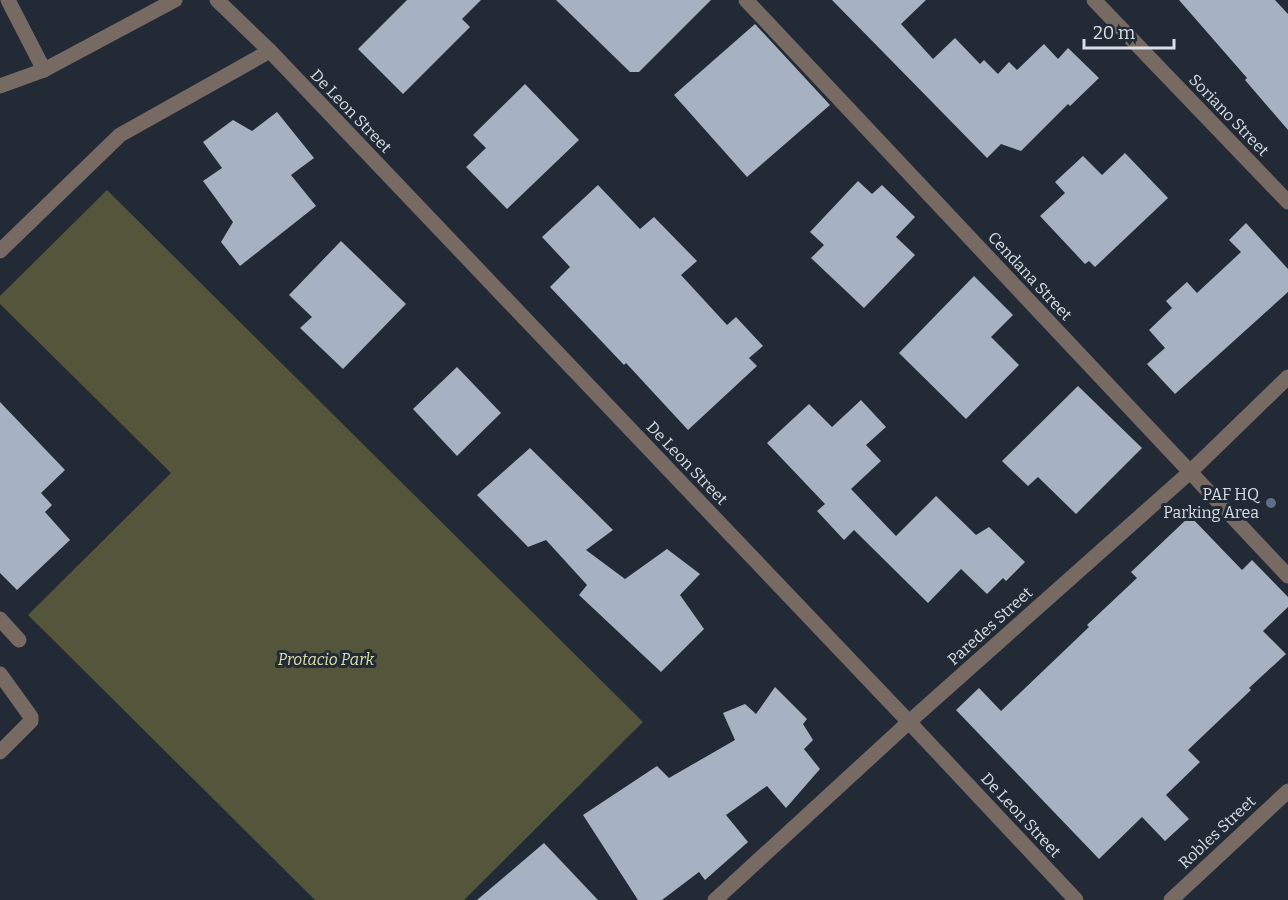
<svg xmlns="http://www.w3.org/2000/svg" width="1288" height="900" viewBox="0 0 1288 900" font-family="Bitter,serif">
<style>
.green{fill:#53563b}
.building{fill:#a6b2c1}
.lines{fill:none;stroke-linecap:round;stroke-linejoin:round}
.minor{stroke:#776a63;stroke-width:15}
.service-dot{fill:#5c6f8a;stroke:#212a35;stroke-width:2}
.labels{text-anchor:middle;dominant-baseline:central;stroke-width:6;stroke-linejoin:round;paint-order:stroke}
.street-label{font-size:16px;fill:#d8dfe6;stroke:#212a35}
.poi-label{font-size:16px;fill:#d8dfe6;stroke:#212a35;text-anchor:end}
.park-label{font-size:16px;font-style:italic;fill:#dae0a6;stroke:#212a35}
</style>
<rect width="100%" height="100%" fill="#212a35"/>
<path class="green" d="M 107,190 L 643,722 L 464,900 L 315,900 L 28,615 L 171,473 L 0,304 L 0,296 Z"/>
<g class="building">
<path d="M 407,0 L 481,0 L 462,19 L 470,27 L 403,94 L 358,49 Z"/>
<path d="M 556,0 L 711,0 L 639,72 L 630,72 Z"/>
<path d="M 832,0 L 926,0 L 901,24 L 933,59 L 955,38 L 980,64 L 984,60 L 998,74 L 1009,62 L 1017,70 L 1044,44 L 1058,59 L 1068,48 L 1099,78 L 1070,106 L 1068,104 L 1021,151 L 1001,144 L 987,158 Z"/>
<path d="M 1179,0 L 1275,0 L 1288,14 L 1288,130 L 1245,80 L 1247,78 Z"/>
<path d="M 755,24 L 830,105 L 747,177 L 674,95 Z"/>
<path d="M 525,84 L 579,140 L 507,209 L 466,167 L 486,148 L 473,135 Z"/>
<path d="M 277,112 L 314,158 L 291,175 L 316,206 L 240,266 L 221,242 L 233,222 L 203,181 L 222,168 L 203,142 L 233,120 L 252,131 Z"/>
<path d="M 1125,153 L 1168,198 L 1095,267 L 1089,261 L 1085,264 L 1040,216 L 1065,193 L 1055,182 L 1083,156 L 1102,175 Z"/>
<path d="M 858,181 L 872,194 L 882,185 L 915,217 L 896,237 L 915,255 L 864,308 L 811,258 L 824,245 L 810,232 Z"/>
<path d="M 598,185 L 640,229 L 654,217 L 697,261 L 681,275 L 727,325 L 736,317 L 763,346 L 749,358 L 757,366 L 688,430 L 626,363 L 624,365 L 550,287 L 570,267 L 542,237 Z"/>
<path d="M 1246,223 L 1288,269 L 1288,292 L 1175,394 L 1147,364 L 1165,348 L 1149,330 L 1172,308 L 1166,301 L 1187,282 L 1197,293 L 1241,252 L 1229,240 Z"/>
<path d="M 341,241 L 406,304 L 343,369 L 300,328 L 312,317 L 289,295 Z"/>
<path d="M 974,276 L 1013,315 L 991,337 L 1019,365 L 966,419 L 899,353 Z"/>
<path d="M 457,367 L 501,413 L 457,456 L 413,409 Z"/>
<path d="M 1078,386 L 1142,448 L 1076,514 L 1038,477 L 1028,486 L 1002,461 Z"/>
<path d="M 861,400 L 886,427 L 866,445 L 881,461 L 851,489 L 896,536 L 936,496 L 976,535 L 989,527 L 1025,562 L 1006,581 L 1003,578 L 987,594 L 961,569 L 928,603 L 854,530 L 844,540 L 817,511 L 825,504 L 767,443 L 809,404 L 832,427 Z"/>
<path d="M 0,402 L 65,470 L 41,493 L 52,505 L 45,512 L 70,540 L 17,590 L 0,573 Z"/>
<path d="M 530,448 L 613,530 L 586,550 L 625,579 L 667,549 L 700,574 L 680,595 L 704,629 L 661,672 L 579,595 L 587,585 L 546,540 L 528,547 L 477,495 Z"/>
<path d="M 1190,516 L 1242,570 L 1252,560 L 1288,597 L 1288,607 L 1263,631 L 1286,654 L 1249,688 L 1251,690 L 1188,750 L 1200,762 L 1166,795 L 1189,819 L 1165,841 L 1142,817 L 1099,859 L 956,710 L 979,688 L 1001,711 L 1089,627 L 1087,625 L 1137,578 L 1131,572 Z"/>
<path d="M 775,687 L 807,719 L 803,724 L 813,740 L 804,749 L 820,769 L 786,808 L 767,786 L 726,815 L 748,842 L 705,880 L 699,872 L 662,900 L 638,900 L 583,815 L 657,766 L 669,778 L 735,740 L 723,713 L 745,704 L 756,714 Z"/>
<path d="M 544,843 L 598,900 L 477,900 Z"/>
</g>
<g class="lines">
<g class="minor">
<path d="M 8,0 L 44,70"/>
<path d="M 217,0 L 270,51 L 909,722 L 1076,900"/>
<path d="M 746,0 L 1288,576"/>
<path d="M 1094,0 L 1288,202"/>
<path d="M 0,86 L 44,70 L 175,0"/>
<path d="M 0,251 L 120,135 L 270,51"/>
<path d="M 0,619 L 19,640"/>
<path d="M 0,674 L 31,717 L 31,721 L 0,752"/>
<path d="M 715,900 L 909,722 L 1190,472 L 1288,377"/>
<path d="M 1171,900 L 1288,791"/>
</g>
</g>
<circle class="service-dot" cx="1271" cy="503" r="6"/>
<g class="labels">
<g class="street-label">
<text transform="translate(351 111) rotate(46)">De Leon Street</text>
<text transform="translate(1229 115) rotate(46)">Soriano Street</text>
<text transform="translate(1030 276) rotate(47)">Cendana Street</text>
<text transform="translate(687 463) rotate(46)">De Leon Street</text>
<text transform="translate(990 626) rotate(-42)">Paredes Street</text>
<text transform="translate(1021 815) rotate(47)">De Leon Street</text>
<text transform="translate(1217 832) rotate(-43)">Robles Street</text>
</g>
<g class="poi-label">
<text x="1259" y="494">PAF HQ<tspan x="1259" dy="18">Parking Area</tspan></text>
</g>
<g class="park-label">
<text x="326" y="659">Protacio Park</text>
</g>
</g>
<path d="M1084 39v9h90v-9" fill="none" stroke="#d8dfe6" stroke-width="3"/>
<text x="1093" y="39" font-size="18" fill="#d8dfe6" stroke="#212a35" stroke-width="4.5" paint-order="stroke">20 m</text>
</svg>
